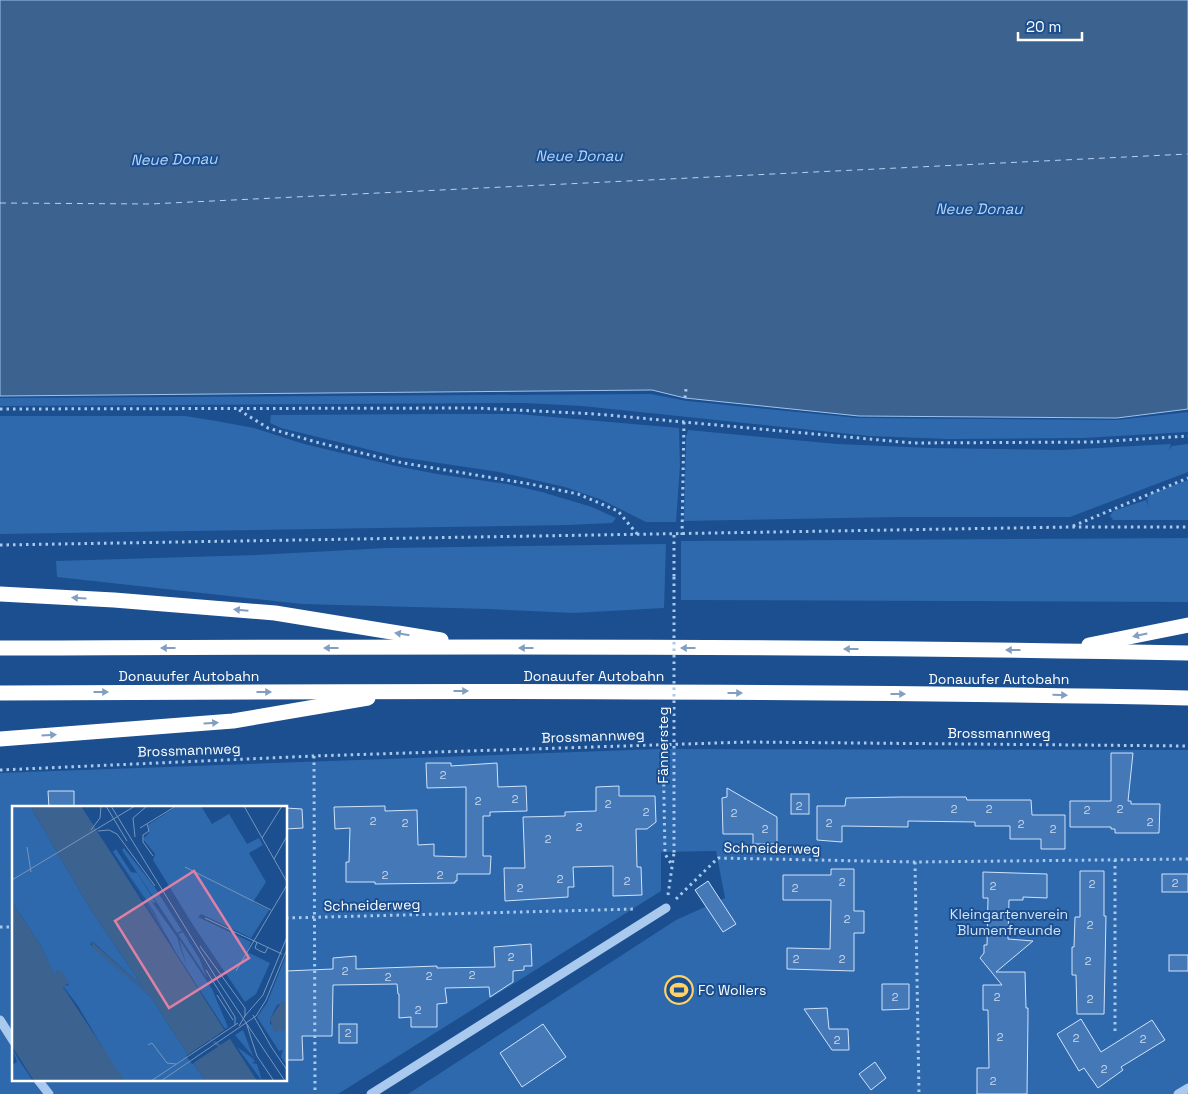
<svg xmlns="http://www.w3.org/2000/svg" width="1188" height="1094" viewBox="0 0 1188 1094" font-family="'Space Grotesk',sans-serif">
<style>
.green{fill:#2e69ad;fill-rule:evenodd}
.water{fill:#3c6290;stroke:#9cc4f0}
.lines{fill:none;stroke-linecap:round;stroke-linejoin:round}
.ferry{stroke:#b5d3f5;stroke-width:1;stroke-dasharray:6 5;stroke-linecap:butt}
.building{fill:#4478b7;stroke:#cfe3fa}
.path{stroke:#a9c9ee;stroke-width:3;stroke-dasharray:2.5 4;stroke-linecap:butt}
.minor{stroke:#a9c9ee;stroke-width:9}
.highway{stroke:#fff;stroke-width:15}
.path-bridge{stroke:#a9c9ee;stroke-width:3;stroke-dasharray:2.5 4;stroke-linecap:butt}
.oneway{fill:#829ec1}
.labels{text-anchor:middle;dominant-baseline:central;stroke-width:4;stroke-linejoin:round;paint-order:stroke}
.number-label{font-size:11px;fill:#d0dded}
.street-label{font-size:14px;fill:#fff;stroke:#1b4f8f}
.park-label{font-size:14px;fill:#cfe3fa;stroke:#1b4f8f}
.poi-label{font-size:14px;fill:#fff;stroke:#1b4f8f;text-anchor:start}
.water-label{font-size:15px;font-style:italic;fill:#b5d3f5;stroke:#1b4f8f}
.inset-river{fill:none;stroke:#3c6290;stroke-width:2.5}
.inset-road{fill:none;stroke:#7695bc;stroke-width:1}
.view{fill:#dd80a5;fill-opacity:0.15;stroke:#dd80a5;stroke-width:2.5}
.inset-edge{fill:none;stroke:#fff;stroke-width:2.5}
</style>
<rect width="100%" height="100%" fill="#1b4f8f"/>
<g class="green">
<path d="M 651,394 L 687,401 L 858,418 L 1117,420 L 1188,412 L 1188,432 L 1083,438 L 949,439 L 869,436 L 582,406 L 523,403 L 0,406 L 0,398 Z"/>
<path d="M 443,414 L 518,414 L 679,428 L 680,466 L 676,522 L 646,522 L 602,500 L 565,487 L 499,472 L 399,457 L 281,428 L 270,423 L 271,415 Z"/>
<path d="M 0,416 L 185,416 L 216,421 L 254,428 L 304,444 L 396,466 L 437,474 L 507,484 L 542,492 L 592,507 L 616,518 L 612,523 L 568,525 L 0,534 Z"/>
<path d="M 688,430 L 837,444 L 931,448 L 1061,450 L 1171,444 L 1169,450 L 1172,446 L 1188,444 L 1188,472 L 1070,517 L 901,517 L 684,521 L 686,437 Z"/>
<path d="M 1188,480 L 1188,520 L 1113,520 L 1110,516 L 1113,511 L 1146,500 L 1149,508 L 1147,499 L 1150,494 Z"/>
<path d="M 1188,538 L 1188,602 L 681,600 L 681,541 Z"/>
<path d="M 666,544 L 664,608 L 574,613 L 488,609 L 302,604 L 57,577 L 56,561 L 256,555 L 387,548 Z"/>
<path d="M 659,749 L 1188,750 L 1188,1094 L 408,1094 L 676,920 L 725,898 L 716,851 L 661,852 L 661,891 L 338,1094 L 0,1094 L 0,773 ZM 14,808 L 286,808 L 286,1080 L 14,1080 Z"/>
</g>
<path class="water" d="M 0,0 L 1188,0 L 1188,409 L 1117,418 L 859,416 L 685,398 L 652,390 L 0,396 Z"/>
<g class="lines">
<path class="ferry" d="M 0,203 L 150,204 L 1188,154"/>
</g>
<g class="building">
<path d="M 1111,753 L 1133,753 L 1128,801 L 1131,801 L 1131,804 L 1160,804 L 1159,833 L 1115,833 L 1115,829 L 1111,829 L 1111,827 L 1070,827 L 1070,801 L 1111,801 Z"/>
<path d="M 426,763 L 451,763 L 451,766 L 497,763 L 498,787 L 526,786 L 527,811 L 490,812 L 490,816 L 483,816 L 483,856 L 491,856 L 490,874 L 457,874 L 457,881 L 455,881 L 455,883 L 375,884 L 375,882 L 346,882 L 346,862 L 349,862 L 350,828 L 335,829 L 334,807 L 385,806 L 385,811 L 417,810 L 418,845 L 434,844 L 434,856 L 466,857 L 466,787 L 427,788 Z"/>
<path d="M 619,786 L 619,796 L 655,796 L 656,822 L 647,829 L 636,829 L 637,867 L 641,867 L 642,895 L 613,896 L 613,866 L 573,867 L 574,887 L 568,887 L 568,897 L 505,901 L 504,868 L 525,868 L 523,817 L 565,816 L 565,812 L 596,811 L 596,787 Z"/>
<path d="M 727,788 L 777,817 L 777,844 L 753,844 L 753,834 L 723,834 L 722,798 L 727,797 Z"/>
<path d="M 48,791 L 74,791 L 74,808 L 49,808 Z"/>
<rect x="791" y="794" width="18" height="20"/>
<path d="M 901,797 L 966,797 L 967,800 L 1031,800 L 1032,815 L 1065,815 L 1065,849 L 1041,849 L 1041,839 L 1010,839 L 1010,826 L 975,826 L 975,822 L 908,821 L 908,827 L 842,826 L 842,842 L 817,840 L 817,806 L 845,806 L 846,798 Z"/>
<path d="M 286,808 L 302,809 L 303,828 L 286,829 Z"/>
<path d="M 831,869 L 854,869 L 854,911 L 864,911 L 864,933 L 854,933 L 854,971 L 787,969 L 787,948 L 830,949 L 831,900 L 783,900 L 783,875 L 831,875 Z"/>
<path d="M 1080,871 L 1104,871 L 1104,916 L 1106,916 L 1104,1014 L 1077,1014 L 1076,975 L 1072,975 L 1072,947 L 1074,947 L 1075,917 L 1080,917 Z"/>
<path d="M 983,872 L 1047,874 L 1047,898 L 1023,897 L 1023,900 L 1009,900 L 1008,939 L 1033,941 L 996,972 L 1025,972 L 1026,1008 L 1028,1008 L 1028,1017 L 1027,1094 L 977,1094 L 977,1068 L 989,1068 L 988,1010 L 983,1010 L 983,985 L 1002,985 L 980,958 L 984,953 L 984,945 L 987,945 L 988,898 L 983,898 Z"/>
<rect x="1162" y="874" width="26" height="18"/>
<path d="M 708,881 L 736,924 L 723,932 L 695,890 Z"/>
<path d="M 531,944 L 532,966 L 524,966 L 524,970 L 513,971 L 513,982 L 490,997 L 489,987 L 445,988 L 447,1003 L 437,1004 L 437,1027 L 411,1027 L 411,1017 L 399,1018 L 399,994 L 398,994 L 397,984 L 333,985 L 332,1036 L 302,1036 L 303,1060 L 286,1060 L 286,971 L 333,969 L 333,958 L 356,956 L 356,969 L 437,966 L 437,968 L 495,967 L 494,947 Z"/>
<rect x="1169" y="955" width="19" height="16"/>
<path d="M 882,984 L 909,984 L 909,1009 L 882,1010 Z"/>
<path d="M 827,1008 L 829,1029 L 848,1029 L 849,1050 L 832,1050 L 804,1009 Z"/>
<path d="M 1081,1019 L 1101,1052 L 1152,1020 L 1165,1040 L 1121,1067 L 1123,1070 L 1098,1088 L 1084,1068 L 1079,1071 L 1057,1034 Z"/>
<rect x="339" y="1024" width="18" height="19"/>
<path d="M 543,1024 L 566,1057 L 522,1087 L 500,1053 Z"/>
<path d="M 875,1062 L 886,1078 L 871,1090 L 859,1074 Z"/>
</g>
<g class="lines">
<g class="path">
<path d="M 685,398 L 686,389"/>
<path d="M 0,409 L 476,408 L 596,414 L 913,443 L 1095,442 L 1188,436"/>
<path d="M 239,410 L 268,428 L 316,442 L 403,463 L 530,484 L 578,494 L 618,511 L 638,535"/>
<path d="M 1073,526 L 1188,478"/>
<path d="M 674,535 L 674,577"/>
<path d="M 682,535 L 684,421"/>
<path d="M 0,545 L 1070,527 L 1188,527"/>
<path d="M 663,745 L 665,854 L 672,865"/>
<path d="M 314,756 L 315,1094"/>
<path d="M 0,770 L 314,756 L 747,742 L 1188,746"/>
<path d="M 915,862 L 919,1094"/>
<path d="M 668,895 L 674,853"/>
<path d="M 676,899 L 718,858 L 915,862 L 1188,859"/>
<path d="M 286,918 L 636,909"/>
<path d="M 0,927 L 14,927"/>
<path d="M 1115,1031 L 1115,860"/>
</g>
<g class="minor">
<path d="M 0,1020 L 14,1042"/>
<path d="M 38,1080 L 49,1094"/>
<path d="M 371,1094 L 666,908"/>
<path d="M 1178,1094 L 1188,1088"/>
</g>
<g class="highway">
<path d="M 0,594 L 114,600 L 275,613 L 441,640"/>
<path d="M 1089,645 L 1188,625"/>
<path d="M 0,648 C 396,647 792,645 1188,653"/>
<path d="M 0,693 C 396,691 792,690 1188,698"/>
<path d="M 0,739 L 233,721 L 368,698"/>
</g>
<path class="path-bridge" d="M 674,577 L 674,853"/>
</g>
<defs><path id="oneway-solid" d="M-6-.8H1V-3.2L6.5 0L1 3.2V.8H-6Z" transform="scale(1.25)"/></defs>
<g class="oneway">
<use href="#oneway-solid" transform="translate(79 598) rotate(-177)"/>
<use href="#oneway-solid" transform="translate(241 610) rotate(-175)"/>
<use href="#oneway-solid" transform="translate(402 634) rotate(-171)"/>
<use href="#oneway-solid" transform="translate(1140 635) rotate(168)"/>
<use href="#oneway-solid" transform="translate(168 648) rotate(180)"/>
<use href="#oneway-solid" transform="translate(331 648) rotate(180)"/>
<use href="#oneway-solid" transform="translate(526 648) rotate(-180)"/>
<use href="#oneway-solid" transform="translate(688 648) rotate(-180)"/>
<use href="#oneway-solid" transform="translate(851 649) rotate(-180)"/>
<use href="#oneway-solid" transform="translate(1013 650) rotate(-180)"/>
<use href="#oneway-solid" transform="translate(461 691)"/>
<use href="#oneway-solid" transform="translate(101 692)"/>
<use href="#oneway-solid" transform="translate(264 692)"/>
<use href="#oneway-solid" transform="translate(735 693)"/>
<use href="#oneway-solid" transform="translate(898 694)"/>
<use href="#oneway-solid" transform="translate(1060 695) rotate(1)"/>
<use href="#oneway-solid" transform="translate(211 723) rotate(-4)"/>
<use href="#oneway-solid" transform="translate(49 735) rotate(-4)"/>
</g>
<defs>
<symbol id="stadium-ring" viewBox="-11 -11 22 22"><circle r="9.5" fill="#1b4f8f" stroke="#ffd166" stroke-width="1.5"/><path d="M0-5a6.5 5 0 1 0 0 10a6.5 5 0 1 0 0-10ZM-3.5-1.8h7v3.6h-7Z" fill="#ffd166"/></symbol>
</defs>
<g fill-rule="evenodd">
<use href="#stadium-ring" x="663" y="974" width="32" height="32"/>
</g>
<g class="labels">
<g class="number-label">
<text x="443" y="775">2</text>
<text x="515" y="799">2</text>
<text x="478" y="801">2</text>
<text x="608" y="804">2</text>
<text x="799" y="806">2</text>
<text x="954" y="809">2</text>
<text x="989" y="809">2</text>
<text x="1120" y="809">2</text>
<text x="1087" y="810">2</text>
<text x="646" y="812">2</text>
<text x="734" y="813">2</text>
<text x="373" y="821">2</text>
<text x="1150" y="822">2</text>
<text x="405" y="823">2</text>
<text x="829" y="823">2</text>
<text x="1021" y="824">2</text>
<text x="579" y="827">2</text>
<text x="765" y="829">2</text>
<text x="1053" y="829">2</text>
<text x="548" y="839">2</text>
<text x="385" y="875">2</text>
<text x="440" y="875">2</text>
<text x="560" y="879">2</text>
<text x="627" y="881">2</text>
<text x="842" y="882">2</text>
<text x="1175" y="883">2</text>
<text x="1092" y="884">2</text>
<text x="993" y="886">2</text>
<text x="520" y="888">2</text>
<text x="795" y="888">2</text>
<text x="847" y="919">2</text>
<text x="1090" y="925">2</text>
<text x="511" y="957">2</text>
<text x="796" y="959">2</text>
<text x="842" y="959">2</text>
<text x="1088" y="961">2</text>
<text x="345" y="971">2</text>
<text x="472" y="975">2</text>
<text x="429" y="976">2</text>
<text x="388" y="977">2</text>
<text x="895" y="997">2</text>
<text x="997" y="997">2</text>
<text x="1090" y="999">2</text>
<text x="418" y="1010">2</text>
<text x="348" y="1033">2</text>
<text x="1000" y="1037">2</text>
<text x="1076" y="1038">2</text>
<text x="1143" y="1039">2</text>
<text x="837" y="1040">2</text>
<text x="1104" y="1069">2</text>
<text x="993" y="1081">2</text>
</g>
<g class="street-label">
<text x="189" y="676">Donauufer Autobahn</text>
<text x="594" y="676">Donauufer Autobahn</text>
<text x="999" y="679">Donauufer Autobahn</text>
<text x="999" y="733">Brossmannweg</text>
<text transform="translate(593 736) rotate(-2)">Brossmannweg</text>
<text transform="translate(663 745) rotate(-90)">Fännersteg</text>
<text transform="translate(189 750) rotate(-2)">Brossmannweg</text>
<text transform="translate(772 848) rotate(1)">Schneiderweg</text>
<text transform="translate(372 905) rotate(-1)">Schneiderweg</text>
</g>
<g class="park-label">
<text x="1009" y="914">Kleingartenverein<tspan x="1009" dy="16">Blumenfreunde</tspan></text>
</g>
<g class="poi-label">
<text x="698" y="990">FC Wollers</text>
</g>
<g class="water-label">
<text x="579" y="155">Neue Donau</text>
<text transform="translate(174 159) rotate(-1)">Neue Donau</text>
<text x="979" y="208">Neue Donau</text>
</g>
</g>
<g transform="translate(12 806)">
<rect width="275" height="275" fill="#1b4f8f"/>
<path d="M 0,0 L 18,0 L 79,104 L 131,181 L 81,136 L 78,138 L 138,190 L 193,275 L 113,275 L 106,267 L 66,200 L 51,180 L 57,179 L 45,165 L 42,168 L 29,140 L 0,96 ZM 165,0 L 189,0 L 200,18 L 217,8 L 235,38 L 247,32 L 251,39 L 237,47 L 254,76 L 241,96 L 257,104 L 239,132 L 189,108 L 186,111 L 239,136 L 235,146 L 258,157 L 244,188 L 233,196 L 181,119 L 141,54 L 143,48 L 131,33 L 137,27 L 136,19 ZM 112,42 L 144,83 L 170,125 L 165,127 L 110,44 ZM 104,43 L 119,66 L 125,67 L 144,97 L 140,96 L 165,131 L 167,138 L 175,161 L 167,133 L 200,183 L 216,221 L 213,223 L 163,145 L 141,104 L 101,46 ZM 100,46 L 139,103 L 212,224 L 137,101 ZM 171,126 L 187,152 L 195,172 L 166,128 ZM 275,147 L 275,195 L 265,199 L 258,213 L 258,218 L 275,224 L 275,259 L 269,251 L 271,244 L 267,245 L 245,211 L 255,197 ZM 231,224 L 241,250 L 244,254 L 223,229 ZM 225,241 L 239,251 L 243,255 L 240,257 L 245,258 L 250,275 ZM 0,242 L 7,254 L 21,275 L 2,275 L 0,272 L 0,259 L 5,256 Z" fill="#2e69ad"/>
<path d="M 18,0 L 69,0 L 245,275 L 193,275 L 138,190 L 81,142 L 79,135 L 131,181 L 79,104 ZM 0,96 L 29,140 L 42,167 L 49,164 L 57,177 L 51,181 L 113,275 L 22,275 L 0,240 ZM 270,195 L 275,195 L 275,224 L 262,226 L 258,213 Z" fill="#3c6290"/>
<path d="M 214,223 L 219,232 L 180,258 L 174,250 Z" fill="#1b4f8f"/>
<path class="inset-river" d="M 27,0 L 30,15 L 58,37M 61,40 L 88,70 L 199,234M 202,236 L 232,258 L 231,275"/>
<path class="inset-road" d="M 94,0 L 115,35M 99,0 L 206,175 L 273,275M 232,0 L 275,76M 135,18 L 137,25 L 131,29 L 131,36 L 141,50M 128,22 L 164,0M 79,24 L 88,12 L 89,0M 86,25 L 97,24 L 105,28 L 143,80M 123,31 L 121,12 L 135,0M 250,32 L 270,0M 15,41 L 19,66M 262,53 L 275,30M 173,61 L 259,104M 0,74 L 123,0M 193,112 L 270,148M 245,136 L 243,142 L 248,145 L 253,147 L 256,141M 188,140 L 233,202 L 233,210 L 227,220M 194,164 L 223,211 L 223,219M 224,165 L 275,79M 205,189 L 221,214M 241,209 L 260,242M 232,211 L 251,189 L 275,131M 234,216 L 240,235M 240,235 L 245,250 L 262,275M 136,239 L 140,237 L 155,257 L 164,258M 260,242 L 275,264M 139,275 L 226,217M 149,275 L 244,210 L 254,194 L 275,143"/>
<path class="view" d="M 182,65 L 237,152 L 157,202 L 103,115 Z"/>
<rect width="275" height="275" class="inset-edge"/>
</g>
<path d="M1018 32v8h64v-8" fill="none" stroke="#ffffff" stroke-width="2.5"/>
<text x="1026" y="32" font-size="15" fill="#ffffff" stroke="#1b4f8f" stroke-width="4" paint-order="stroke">20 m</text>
</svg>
